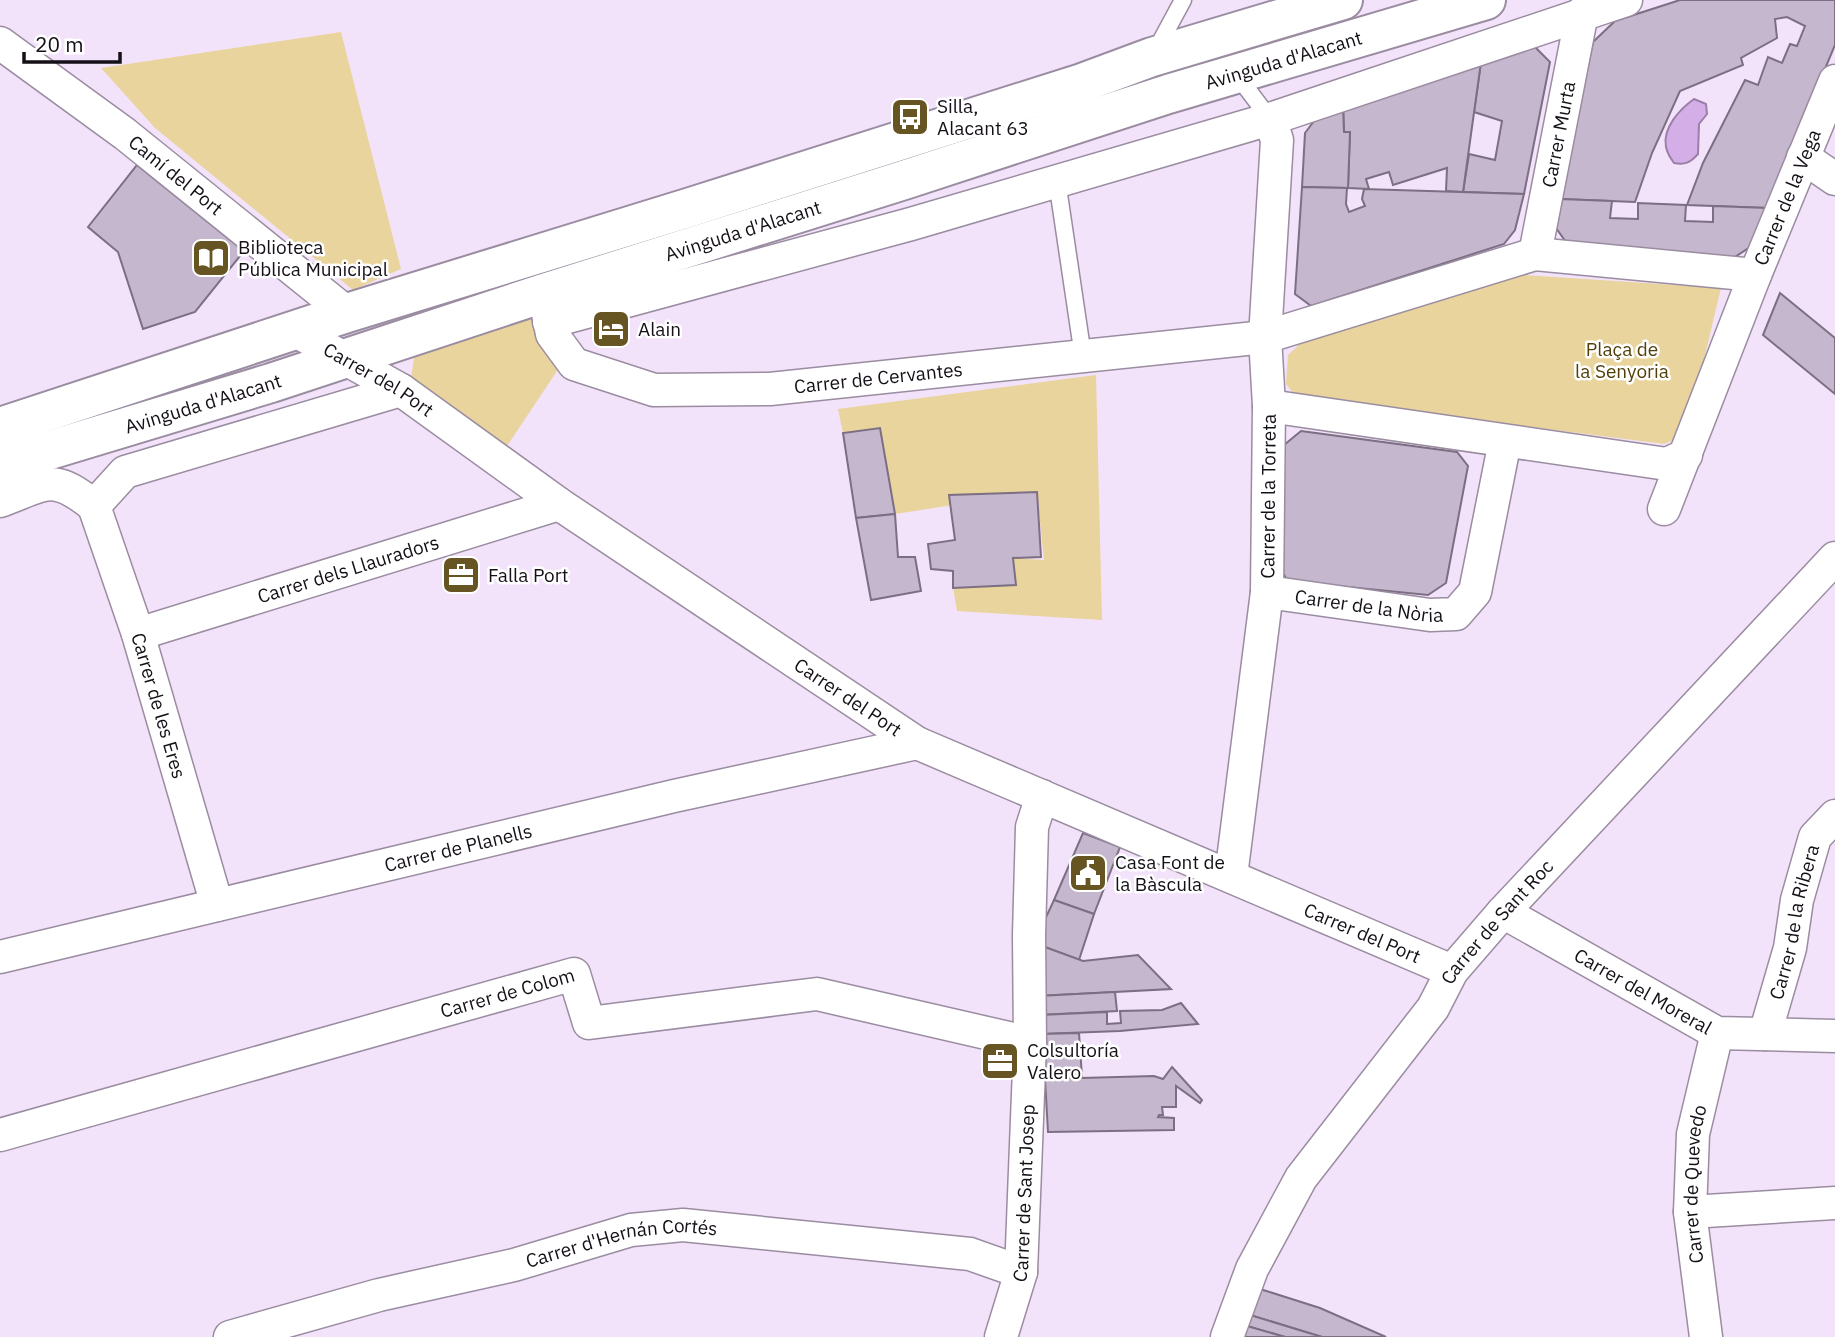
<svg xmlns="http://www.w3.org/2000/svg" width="1835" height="1337" viewBox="0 0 1835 1337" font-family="'IBM Plex Sans',sans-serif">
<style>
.green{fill:#e9d49d}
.water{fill:#d4aee7;stroke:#9b7fa9;stroke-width:2}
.building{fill:#c5b7cd;stroke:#7c6f83;stroke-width:2}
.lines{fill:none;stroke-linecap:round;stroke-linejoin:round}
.lane-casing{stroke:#9a8ca1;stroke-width:19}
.street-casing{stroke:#9a8ca1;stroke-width:35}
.secondary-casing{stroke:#9a8ca1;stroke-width:42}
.lane{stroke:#fff;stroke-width:16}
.street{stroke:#fff;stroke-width:32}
.secondary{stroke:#fff;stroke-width:38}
.labels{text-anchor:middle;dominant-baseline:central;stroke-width:5;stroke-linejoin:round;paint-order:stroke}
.street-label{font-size:19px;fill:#151018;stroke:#fff}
.poi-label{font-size:19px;fill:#151018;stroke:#fff;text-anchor:start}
.park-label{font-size:19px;fill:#513f09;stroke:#fff}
</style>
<rect width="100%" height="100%" fill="#f3e3fa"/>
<g class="green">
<path d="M 341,32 L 401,269 L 353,290 L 155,128 L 101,68 Z"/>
<path d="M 1507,274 L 1721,288 L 1686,435 L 1664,444 L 1296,397 L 1286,384 L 1288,355 L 1314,331 Z"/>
<path d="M 543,309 L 559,368 L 507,446 L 420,392 L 411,378 L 414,358 L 425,348 Z"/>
<path d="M 1096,375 L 1102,620 L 957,611 L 953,588 L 1016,585 L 1013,558 L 1044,560 L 1037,492 L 895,514 L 880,428 L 843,433 L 838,409 Z"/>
</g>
<path class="water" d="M 1694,99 L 1706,104 L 1707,114 L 1699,124 L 1698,154 C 1690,163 1685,165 1674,163 C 1671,159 1667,152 1666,147 C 1662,128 1680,109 1694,99 Z"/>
<g class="building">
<path d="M 1680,0 L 1835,0 L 1835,45 L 1767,208 L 1687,205 L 1703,163 L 1745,80 L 1758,85 L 1768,57 L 1782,63 L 1790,44 L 1797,46 L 1805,26 L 1787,17 L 1775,19 L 1777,38 L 1741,58 L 1743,65 L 1680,91 L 1652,153 L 1635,202 L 1560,199 L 1593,42 L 1615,21 Z"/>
<path d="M 1533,45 L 1550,62 L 1524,194 L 1463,192 L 1469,154 L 1495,160 L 1502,121 L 1474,112 L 1481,62 Z"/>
<path d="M 1481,62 L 1463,192 L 1446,191 L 1447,168 L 1393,185 L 1389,172 L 1366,179 L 1369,189 L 1348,188 L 1350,132 L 1344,132 L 1343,106 Z"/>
<path d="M 1343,106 L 1344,132 L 1350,132 L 1348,188 L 1302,187 L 1305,133 L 1320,113 Z"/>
<path d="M 137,165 L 244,251 L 195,312 L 143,329 L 118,252 L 88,227 Z"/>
<path d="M 1302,187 L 1347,188 L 1346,204 L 1349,212 L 1365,206 L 1362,199 L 1364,189 L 1524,194 L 1515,230 L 1504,244 L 1311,306 L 1295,294 Z"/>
<path d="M 1560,199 L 1612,201 L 1610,218 L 1638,219 L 1638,203 L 1686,205 L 1685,221 L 1713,222 L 1713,206 L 1767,208 L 1753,245 L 1732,259 L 1566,242 L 1556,228 Z"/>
<path d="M 1780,293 L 1835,338 L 1835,394 L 1763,335 Z"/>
<path d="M 880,428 L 895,514 L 856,518 L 843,433 Z"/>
<path d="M 1301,431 L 1457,452 L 1468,466 L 1446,583 L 1428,595 L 1288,581 L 1277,564 L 1284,445 Z"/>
<path d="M 1037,492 L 1041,557 L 1013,558 L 1016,585 L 953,588 L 953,571 L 931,569 L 928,544 L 955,540 L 949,495 Z"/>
<path d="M 895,514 L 898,557 L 915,557 L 921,591 L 871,600 L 856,518 Z"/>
<path d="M 1083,833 L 1120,847 L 1094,914 L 1054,900 Z"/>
<path d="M 1054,900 L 1094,914 L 1079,960 L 1034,943 Z"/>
<path d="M 1034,943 L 1083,961 L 1138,955 L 1171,989 L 1038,996 Z"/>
<path d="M 1115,992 L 1117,1011 L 1040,1015 L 1038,996 Z"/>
<path d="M 1181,1003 L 1198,1024 L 1120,1031 L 1041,1034 L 1040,1015 L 1107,1012 L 1107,1024 L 1121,1023 L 1120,1011 L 1162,1010 Z"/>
<path d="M 1079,1033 L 1082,1077 L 1045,1079 L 1041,1034 Z"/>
<path d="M 1172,1067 L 1202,1100 L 1200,1103 L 1176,1086 L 1176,1107 L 1162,1107 L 1163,1115 L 1159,1115 L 1158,1117 L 1174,1118 L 1174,1130 L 1048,1132 L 1045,1079 L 1154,1076 L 1163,1079 Z"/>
<path d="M 1260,1289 L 1320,1308 L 1386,1337 L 1322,1337 L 1250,1315 Z"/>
<path d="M 1250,1315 L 1322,1337 L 1285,1337 L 1247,1326 Z"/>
<path d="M 1247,1326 L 1285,1337 L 1242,1337 Z"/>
</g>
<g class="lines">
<defs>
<g id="lane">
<path d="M 1156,50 L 1183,0"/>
<path d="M 1236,74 L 1270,119"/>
<path d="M 1057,181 L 1083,356"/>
</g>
<g id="street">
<path id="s1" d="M 0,43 L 125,134 L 347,313"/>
<path d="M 1803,157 L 1835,179"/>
<path id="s2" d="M 1535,254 L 1582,13"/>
<path id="s3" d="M 1755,275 L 1835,81"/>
<path id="s4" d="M 544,293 L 552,334 L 574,364 L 654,390 L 770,389 L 1265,337 L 1535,254 L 1755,275 L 1664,509"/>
<path d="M 549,322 L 911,224 L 1270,119 L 1626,0"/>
<path id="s5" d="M 294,330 L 401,390 L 559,504 L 917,743 L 1452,971"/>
<path d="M 1269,406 L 1667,464 L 1686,455"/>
<path d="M 0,501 C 47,484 52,472 94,506"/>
<path id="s6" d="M 94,506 L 138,634 L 217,905"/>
<path d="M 94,506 L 125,472 L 401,390"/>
<path id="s7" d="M 1267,592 L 1430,615 L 1456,614 L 1475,592 L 1505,441"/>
<path id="s8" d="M 138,634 L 559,504"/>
<path id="s9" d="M 1231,876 L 1267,592 L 1269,406 L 1265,337 L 1277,140 L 1270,119"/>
<path id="s10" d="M 1503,912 L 1717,1033 L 1835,1036"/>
<path id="s11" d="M 0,957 L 674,796 L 917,743"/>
<path id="s12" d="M 1765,1034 L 1790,948 L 1797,900 L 1815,837 L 1835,816"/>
<path id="s13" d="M 0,1135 L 574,974 L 589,1023 L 817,994 L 1030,1043"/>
<path d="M 1690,1212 L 1835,1203"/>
<path id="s14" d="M 230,1337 L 379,1295 L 514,1265 L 631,1230 L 683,1225 L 970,1254 L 1021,1272"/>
<path id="s15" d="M 1001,1337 L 1021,1272 L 1030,1043 L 1029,935 L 1032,827 L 1042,796"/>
<path id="s16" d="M 1227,1337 L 1252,1269 L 1301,1178 L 1433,1008 L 1452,971 L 1503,912 L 1835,558"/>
<path id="s17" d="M 1706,1337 L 1690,1212 L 1693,1134 L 1717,1033"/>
</g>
<g id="secondary">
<path d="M 0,427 L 347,313 L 691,207 L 1082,83 L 1152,57 L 1343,0"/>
<path id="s18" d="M 0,465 L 271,383 L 544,293 L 904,180 L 1168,94 L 1486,0"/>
</g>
</defs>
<use href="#lane" class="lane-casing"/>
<use href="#street" class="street-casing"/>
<use href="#secondary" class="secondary-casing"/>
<use href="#lane" class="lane"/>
<use href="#street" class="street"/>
<use href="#secondary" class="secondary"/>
</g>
<defs>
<symbol id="bus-square" viewBox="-11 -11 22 22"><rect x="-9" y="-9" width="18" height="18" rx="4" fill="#665422" stroke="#fff"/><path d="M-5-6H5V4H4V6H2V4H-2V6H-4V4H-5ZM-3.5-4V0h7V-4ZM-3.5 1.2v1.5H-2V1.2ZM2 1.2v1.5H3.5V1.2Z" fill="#fff"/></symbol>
<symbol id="library-square" viewBox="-11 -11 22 22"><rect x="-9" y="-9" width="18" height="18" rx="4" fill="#665422" stroke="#fff"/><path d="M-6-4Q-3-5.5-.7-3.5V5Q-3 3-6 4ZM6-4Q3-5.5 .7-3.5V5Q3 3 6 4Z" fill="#fff"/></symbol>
<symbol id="hotel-square" viewBox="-11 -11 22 22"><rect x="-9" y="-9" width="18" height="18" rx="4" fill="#665422" stroke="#fff"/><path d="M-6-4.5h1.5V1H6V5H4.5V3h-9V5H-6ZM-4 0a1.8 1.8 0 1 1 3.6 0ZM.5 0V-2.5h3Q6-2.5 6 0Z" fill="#fff"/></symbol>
<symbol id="office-square" viewBox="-11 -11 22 22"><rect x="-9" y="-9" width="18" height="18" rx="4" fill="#665422" stroke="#fff"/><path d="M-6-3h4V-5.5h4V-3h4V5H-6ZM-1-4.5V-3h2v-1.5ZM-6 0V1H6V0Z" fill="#fff"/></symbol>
<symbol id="civic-square" viewBox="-11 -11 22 22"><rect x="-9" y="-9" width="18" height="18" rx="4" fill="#665422" stroke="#fff"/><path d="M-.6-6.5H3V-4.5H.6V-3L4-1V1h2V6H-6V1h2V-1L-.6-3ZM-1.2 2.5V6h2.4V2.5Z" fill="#fff"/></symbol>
</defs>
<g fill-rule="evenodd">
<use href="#bus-square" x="888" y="95" width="44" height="44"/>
<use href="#library-square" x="189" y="236" width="44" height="44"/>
<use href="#hotel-square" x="589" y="307" width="44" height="44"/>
<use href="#office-square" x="439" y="553" width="44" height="44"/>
<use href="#civic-square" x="1066" y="851" width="44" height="44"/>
<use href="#office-square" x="978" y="1039" width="44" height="44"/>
</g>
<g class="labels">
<g class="street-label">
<text stroke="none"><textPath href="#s18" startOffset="1346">Avinguda d'Alacant</textPath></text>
<text stroke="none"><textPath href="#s2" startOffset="122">Carrer Murta</textPath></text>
<text stroke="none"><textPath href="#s1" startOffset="220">Camí del Port</textPath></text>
<text stroke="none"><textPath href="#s3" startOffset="84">Carrer de la Vega</textPath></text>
<text stroke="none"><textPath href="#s18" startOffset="779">Avinguda d'Alacant</textPath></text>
<text stroke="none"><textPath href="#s4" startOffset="388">Carrer de Cervantes</textPath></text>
<text stroke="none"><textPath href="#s5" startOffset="98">Carrer del Port</textPath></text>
<text stroke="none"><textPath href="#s18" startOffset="212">Avinguda d'Alacant</textPath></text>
<text stroke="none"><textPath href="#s9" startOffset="382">Carrer de la Torreta</textPath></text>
<text stroke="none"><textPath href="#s8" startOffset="220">Carrer dels Llauradors</textPath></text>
<text stroke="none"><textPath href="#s7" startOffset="103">Carrer de la Nòria</textPath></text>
<text stroke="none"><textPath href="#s5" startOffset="665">Carrer del Port</textPath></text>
<text stroke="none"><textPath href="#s6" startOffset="210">Carrer de les Eres</textPath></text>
<text stroke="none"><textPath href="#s11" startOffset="471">Carrer de Planells</textPath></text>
<text stroke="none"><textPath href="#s12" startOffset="116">Carrer de la Ribera</textPath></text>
<text stroke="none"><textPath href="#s16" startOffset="499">Carrer de Sant Roc</textPath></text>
<text stroke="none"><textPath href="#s5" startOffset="1232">Carrer del Port</textPath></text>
<text stroke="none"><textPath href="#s10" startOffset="161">Carrer del Moreral</textPath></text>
<text stroke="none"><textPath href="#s13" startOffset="527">Carrer de Colom</textPath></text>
<text stroke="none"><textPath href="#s17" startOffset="154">Carrer de Quevedo</textPath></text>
<text stroke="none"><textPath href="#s15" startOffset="147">Carrer de Sant Josep</textPath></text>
<text stroke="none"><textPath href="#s14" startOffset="404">Carrer d'Hernán Cortés</textPath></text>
</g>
<g class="poi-label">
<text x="937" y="106">Silla,<tspan x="937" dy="22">Alacant 63</tspan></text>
<text x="238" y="247">Biblioteca<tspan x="238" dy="22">Pública Municipal</tspan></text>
<text x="638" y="329">Alain</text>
<text x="488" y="575">Falla Port</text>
<text x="1115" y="862">Casa Font de<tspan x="1115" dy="22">la Bàscula</tspan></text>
<text x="1027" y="1050">Colsultoría<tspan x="1027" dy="22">Valero</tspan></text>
</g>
<g class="park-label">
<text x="1622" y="349">Plaça de<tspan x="1622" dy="22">la Senyoria</tspan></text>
</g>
</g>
<path d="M24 52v10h96v-10" fill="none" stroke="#151018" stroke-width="3.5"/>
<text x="35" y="52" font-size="21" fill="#151018" stroke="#ffffff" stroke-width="5" paint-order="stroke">20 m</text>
</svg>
